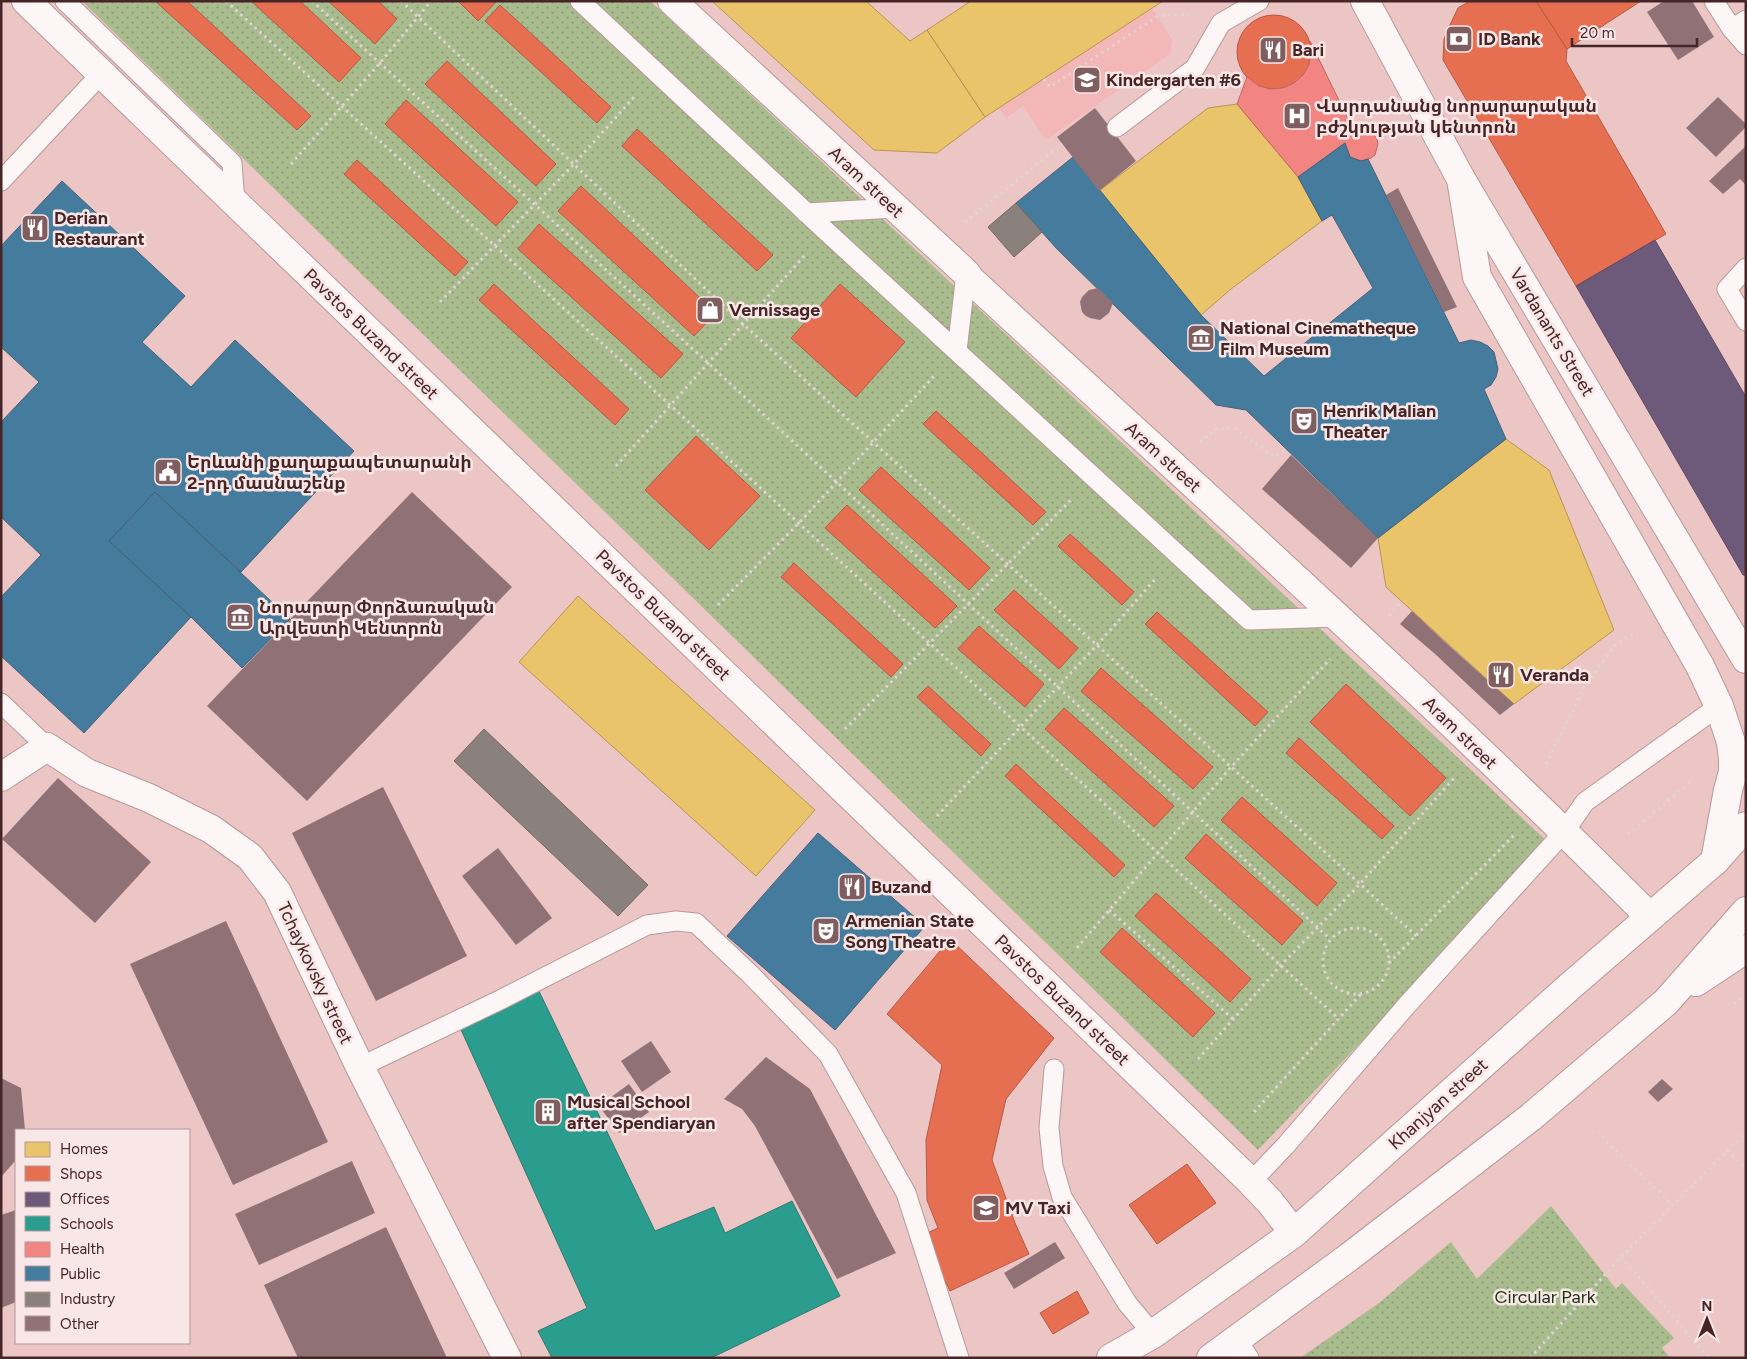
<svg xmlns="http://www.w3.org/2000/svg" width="1747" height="1359" viewBox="0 0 1747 1359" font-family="Figtree,'Noto Sans Armenian',sans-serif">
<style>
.built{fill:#f3b7b7}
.green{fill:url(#green-dots)}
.homes{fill:#e9c46a;stroke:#b89456}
.shops{fill:#e76f51;stroke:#b75944}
.offices{fill:#6d597a;stroke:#614961}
.schools{fill:#2a9d8f;stroke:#327970}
.health{fill:#f28482;stroke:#be6866}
.public{fill:#457b9d;stroke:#456179}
.industry{fill:#8a817c;stroke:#766562}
.building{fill:#907176}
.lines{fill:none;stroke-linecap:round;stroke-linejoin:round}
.lane-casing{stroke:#b99898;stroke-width:21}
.street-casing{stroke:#b99898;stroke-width:30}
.secondary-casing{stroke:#b99898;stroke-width:30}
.primary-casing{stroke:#b99898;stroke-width:30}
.path{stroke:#e1d3d3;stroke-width:3;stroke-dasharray:2.5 4;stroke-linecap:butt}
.lane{stroke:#fcf6f6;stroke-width:19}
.street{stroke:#fcf6f6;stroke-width:28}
.secondary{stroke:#fcf6f6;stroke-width:28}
.primary{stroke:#fcf6f6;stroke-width:28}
.labels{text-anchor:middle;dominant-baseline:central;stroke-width:5;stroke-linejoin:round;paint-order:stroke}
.poi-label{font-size:18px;font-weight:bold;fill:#462526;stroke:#f9e6e6;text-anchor:start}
.street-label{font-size:18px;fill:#462526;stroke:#f9e6e6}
.park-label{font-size:18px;fill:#183410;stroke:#f9e6e6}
</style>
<defs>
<pattern id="green-dots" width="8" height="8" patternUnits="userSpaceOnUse" patternTransform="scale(1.25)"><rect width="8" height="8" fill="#a9bc8e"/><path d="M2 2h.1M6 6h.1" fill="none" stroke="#8b9974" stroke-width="1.8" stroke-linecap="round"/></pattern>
</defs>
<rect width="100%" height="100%" fill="#ecc5c5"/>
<path class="built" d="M 1152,8 L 1172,40 L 1170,54 L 1046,140 L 1023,106 L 1006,118 L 999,108 Z"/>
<g class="green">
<path d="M 82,1 L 650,1 L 1550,844 L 1258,1150 Z"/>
<path d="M 1551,1206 L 1616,1289 L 1622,1283 L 1674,1338 L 1662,1348 L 1670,1358 L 1300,1358 L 1379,1303 L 1451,1242 L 1477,1279 Z"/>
</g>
<g class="homes">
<path d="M 712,1 L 866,1 L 910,41 L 927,30 L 985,117 L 937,153 L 874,150 Z"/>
<path d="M 971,1 L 1163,1 L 985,117 L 927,30 Z"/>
<path d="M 1237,104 L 1298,177 L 1322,221 L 1231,289 L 1201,315 L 1099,191 L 1208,108 Z"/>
<path d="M 1506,439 L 1549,470 L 1614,630 L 1514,704 L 1386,587 L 1378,538 Z"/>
<path d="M 578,596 L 815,810 L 756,876 L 519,662 Z"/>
</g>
<g class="shops">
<path d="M 155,1 L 187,1 L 311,116 L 297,130 Z"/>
<path d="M 251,1 L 300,1 L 361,58 L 339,82 Z"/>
<path d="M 328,1 L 378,1 L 397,19 L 375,44 Z"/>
<path d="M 458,1 L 497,1 L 478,21 Z"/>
<path d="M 1470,1 L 1536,1 L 1567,49 L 1566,61 L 1666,234 L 1576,286 L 1443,60 L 1444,39 L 1450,25 L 1458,8 Z"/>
<path d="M 1536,1 L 1641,1 L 1567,49 Z"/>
<path d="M 500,5 L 611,107 L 597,123 L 485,21 Z"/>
<circle cx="1274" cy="52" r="37"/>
<path d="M 447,61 L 556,164 L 536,186 L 425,84 Z"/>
<path d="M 406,100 L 518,202 L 496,226 L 385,124 Z"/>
<path d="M 637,129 L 773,255 L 757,271 L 622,146 Z"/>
<path d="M 357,160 L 468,262 L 455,276 L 344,174 Z"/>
<path d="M 581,186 L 716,313 L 694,336 L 558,211 Z"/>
<path d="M 539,224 L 683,354 L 661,378 L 518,249 Z"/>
<path d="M 494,284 L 629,409 L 615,425 L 479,300 Z"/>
<path d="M 840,284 L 905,342 L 856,397 L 791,338 Z"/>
<path d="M 936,411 L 1046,512 L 1033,525 L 923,424 Z"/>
<path d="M 696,436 L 760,496 L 709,550 L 645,490 Z"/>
<path d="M 881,467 L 990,568 L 969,590 L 859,490 Z"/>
<path d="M 847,505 L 957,606 L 935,628 L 825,528 Z"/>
<path d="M 1070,534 L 1134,592 L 1122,605 L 1058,546 Z"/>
<path d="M 794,563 L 903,664 L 891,677 L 781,577 Z"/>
<path d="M 1014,590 L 1078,648 L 1059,669 L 994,610 Z"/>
<path d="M 1157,612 L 1268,712 L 1255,726 L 1145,624 Z"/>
<path d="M 979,626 L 1044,684 L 1025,707 L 958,649 Z"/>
<path d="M 1101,668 L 1213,767 L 1193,789 L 1081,691 Z"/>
<path d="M 1346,684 L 1446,778 L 1410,816 L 1310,722 Z"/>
<path d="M 928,686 L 991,744 L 981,756 L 917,697 Z"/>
<path d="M 1064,708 L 1174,806 L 1154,827 L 1045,729 Z"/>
<path d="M 1299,738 L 1394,826 L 1382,839 L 1286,753 Z"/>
<path d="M 1016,764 L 1125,865 L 1114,877 L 1005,776 Z"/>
<path d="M 1242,797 L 1337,883 L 1317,906 L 1221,820 Z"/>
<path d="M 1206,834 L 1303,921 L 1282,945 L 1185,858 Z"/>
<path d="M 1156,893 L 1251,979 L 1230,1002 L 1135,916 Z"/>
<path d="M 1122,928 L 1215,1013 L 1193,1037 L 1100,952 Z"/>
<path d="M 950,939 L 1054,1038 L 1006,1099 L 992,1160 L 1015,1223 L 1029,1254 L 950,1291 L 923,1235 L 938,1228 L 927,1200 L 926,1140 L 942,1065 L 887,1014 Z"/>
<path d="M 1187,1164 L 1216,1203 L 1157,1244 L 1129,1205 Z"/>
<path d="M 1077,1291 L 1089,1313 L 1053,1334 L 1040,1313 Z"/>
</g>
<path class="offices" d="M 1655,240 L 1746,397 L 1746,575 L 1743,575 L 1576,286 Z"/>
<path class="schools" d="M 536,985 L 655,1231 L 714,1207 L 725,1233 L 792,1201 L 840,1296 L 711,1358 L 552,1358 L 538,1331 L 587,1308 L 458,1023 Z"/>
<path class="health" d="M 1310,41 L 1354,131 L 1359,129 L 1370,130 L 1377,139 L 1378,144 L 1375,155 L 1371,158 L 1361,161 L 1350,157 L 1345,143 L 1298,177 L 1237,104 L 1247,77 L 1259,86 L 1270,89 L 1283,88 L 1294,83 L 1303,75 L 1309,65 L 1311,51 Z"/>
<g class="public">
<path d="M 1345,143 L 1350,157 L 1361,161 L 1368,159 L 1459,343 L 1471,340 L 1480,342 L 1488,346 L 1494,352 L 1498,369 L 1496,377 L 1491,385 L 1484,389 L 1506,439 L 1378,538 L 1246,410 L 1216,405 L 1057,249 L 1016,203 L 1073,157 L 1201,315 L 1264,376 L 1373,288 L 1332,215 L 1322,221 L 1298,177 Z"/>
<path d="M 62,181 L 185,296 L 142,342 L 191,387 L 235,340 L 354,451 L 241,572 L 155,492 L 109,541 L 191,617 L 84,733 L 1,656 L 1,597 L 41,555 L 1,517 L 1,422 L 39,382 L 1,347 L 1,246 Z"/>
<path d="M 155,492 L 290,619 L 242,668 L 191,617 L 109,541 Z"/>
<path d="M 818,833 L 925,926 L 835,1030 L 727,936 Z"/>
</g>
<g class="industry">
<path d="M 1016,203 L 1042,232 L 1014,257 L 988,227 Z"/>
<path d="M 484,729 L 648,885 L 618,916 L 454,761 Z"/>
</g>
<g class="building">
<path d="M 1664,1 L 1692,1 L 1714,37 L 1678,60 L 1647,12 Z"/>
<path d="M 1718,97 L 1746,124 L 1746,127 L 1716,157 L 1686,128 Z"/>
<path d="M 1095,108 L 1136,161 L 1099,191 L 1057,137 Z"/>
<path d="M 1746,146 L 1746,185 L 1740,179 L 1723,194 L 1709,181 Z"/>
<path d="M 1398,188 L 1457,307 L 1444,312 L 1386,195 Z"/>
<path d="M 1098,288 L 1113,303 L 1109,313 L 1100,320 L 1090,318 L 1086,316 L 1082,312 L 1080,302 L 1082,297 L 1089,290 Z"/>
<path d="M 1291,455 L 1378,538 L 1351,568 L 1262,489 Z"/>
<path d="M 412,492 L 512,587 L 307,801 L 207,706 Z"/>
<path d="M 1412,611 L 1445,642 L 1514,704 L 1500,715 L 1434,653 L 1400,624 Z"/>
<path d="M 58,778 L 151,862 L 95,923 L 2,839 Z"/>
<path d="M 383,787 L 467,956 L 376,1001 L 292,833 Z"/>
<path d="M 498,848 L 552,918 L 516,945 L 462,876 Z"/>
<path d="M 226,921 L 328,1142 L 233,1185 L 130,964 Z"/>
<path d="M 651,1041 L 671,1072 L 642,1092 L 621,1061 Z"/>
<path d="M 766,1057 L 810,1089 L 896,1253 L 837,1279 L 755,1126 L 742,1109 L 724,1099 Z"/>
<path d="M 1,1078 L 21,1088 L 25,1130 L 16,1130 L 16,1160 L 1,1177 Z"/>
<path d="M 1662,1079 L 1673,1089 L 1658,1102 L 1648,1092 Z"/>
<path d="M 629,1084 L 649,1112 L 619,1133 L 599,1106 Z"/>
<path d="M 352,1161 L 375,1213 L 259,1265 L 235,1214 Z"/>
<path d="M 16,1210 L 16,1302 L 1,1308 L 1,1215 Z"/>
<path d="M 386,1227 L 447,1358 L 298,1358 L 264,1285 Z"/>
<path d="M 1055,1242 L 1065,1258 L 1014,1289 L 1004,1273 Z"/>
</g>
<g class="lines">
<defs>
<g id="lane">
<path d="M 65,1 L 232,163 L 235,202"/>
<path d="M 580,1 L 826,231 L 1249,620 L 1338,617"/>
<path d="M 1714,1 L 1732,29 L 1746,20"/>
<path d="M 1732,29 L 1746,45"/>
<path d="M 1117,127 L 1195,68 L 1221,23 L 1259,1"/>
<path d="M 1,181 L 101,74"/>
<path d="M 806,213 L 895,208"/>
<path d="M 1746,268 L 1727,289 L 1746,321"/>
<path d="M 957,351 L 966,273"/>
<path d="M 1,703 L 47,747"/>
<path d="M 360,1067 L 500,1000 L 647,925 L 676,921 L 696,923 L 750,974 L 828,1054 L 906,1193 L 959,1358"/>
<path d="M 1054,1069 L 1049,1128 L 1053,1166 L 1062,1197 L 1127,1303 L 1153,1334"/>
<path d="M 1251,1182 L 1287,1144 L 1407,1005 L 1564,832 L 1585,802 L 1719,706"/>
<path d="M 1237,1339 L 1249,1358"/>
</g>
<path id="street" d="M 1,777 L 47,747 L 87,773 L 149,798 L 211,829 L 250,857 L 277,892 L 360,1067 L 507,1358"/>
<g id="secondary">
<path d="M 26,1 L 1251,1182 L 1270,1202 L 1294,1233"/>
<path d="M 672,1 L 966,273 L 970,279 C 1198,490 1431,697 1650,917"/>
<path d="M 1365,1 L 1461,179 L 1746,659"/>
</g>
<g id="primary">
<path d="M 1461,179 L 1477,277 L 1700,666 L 1719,706 L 1731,742 L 1733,759 L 1733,772 L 1728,790 L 1715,861"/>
<path d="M 1696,982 L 1746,949"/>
<path d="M 1111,1358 L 1153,1334 L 1294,1233 L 1568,988 L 1715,861 L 1746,826"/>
<path d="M 1211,1358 L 1349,1257 L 1531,1117 L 1666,1002 L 1746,911"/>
</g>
</defs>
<use href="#lane" class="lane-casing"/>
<use href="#street" class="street-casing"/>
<use href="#secondary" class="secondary-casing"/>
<use href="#primary" class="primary-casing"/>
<g class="path">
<path d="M 226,1 L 670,405 L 1339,1019"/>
<path d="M 312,1 L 708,363 L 1330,939"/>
<path d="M 401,1 L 743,324 L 1360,884 L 1416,936"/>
<path d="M 1044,79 L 1050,87 L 1158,16 L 1190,14"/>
<path d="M 291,164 L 380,63 L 431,1"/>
<path d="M 965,222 L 1062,144"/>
<path d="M 440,302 L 574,164 L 635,96"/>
<path d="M 1200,442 L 1215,429 L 1236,429 L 1274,457 L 1286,450"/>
<path d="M 616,466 L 806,254"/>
<path d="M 718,605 L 799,523 L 935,375"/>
<path d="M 1389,616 L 1401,601"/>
<path d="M 1566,666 L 1584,688"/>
<path d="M 845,729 L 1071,500"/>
<path d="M 1546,764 L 1584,688 L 1614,646 L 1637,632"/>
<path d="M 937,816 L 1097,645 L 1157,577"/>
<path d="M 1628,834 L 1693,780"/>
<path d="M 1109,910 L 1233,1019"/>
<circle cx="1356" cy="961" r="33"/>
<path d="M 1077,948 L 1231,767 L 1330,659"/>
<path d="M 1389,963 L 1516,833"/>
<path d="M 1734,1004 L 1743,997"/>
<path d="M 1198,1059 L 1281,965 L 1360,884 L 1455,777"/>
<path d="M 1254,1112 L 1361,994"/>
<path d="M 1599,1131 L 1610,1145 L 1673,1205"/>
<path d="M 1728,1150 L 1746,1168"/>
<path d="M 1621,1257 L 1709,1358"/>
<path d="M 1530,1358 L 1621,1257 L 1746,1132"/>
</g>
<use href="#lane" class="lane"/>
<use href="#street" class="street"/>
<use href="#secondary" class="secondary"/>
<use href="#primary" class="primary"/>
</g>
<defs>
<symbol id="bank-square" viewBox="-11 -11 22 22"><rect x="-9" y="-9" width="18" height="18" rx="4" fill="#805d5e" stroke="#f9e6e6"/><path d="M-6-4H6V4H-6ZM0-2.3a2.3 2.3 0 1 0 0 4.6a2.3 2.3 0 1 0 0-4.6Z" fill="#fff"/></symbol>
<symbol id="restaurant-square" viewBox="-11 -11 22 22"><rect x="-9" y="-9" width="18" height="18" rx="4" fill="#805d5e" stroke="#f9e6e6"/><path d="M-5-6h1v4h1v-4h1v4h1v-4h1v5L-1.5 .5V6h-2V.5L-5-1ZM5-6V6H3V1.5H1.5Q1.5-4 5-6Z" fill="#fff"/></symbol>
<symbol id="school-square" viewBox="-11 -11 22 22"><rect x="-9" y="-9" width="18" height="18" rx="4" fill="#805d5e" stroke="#f9e6e6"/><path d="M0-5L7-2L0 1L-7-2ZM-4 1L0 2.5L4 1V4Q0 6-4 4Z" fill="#fff"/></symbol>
<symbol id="hospital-square" viewBox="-11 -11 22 22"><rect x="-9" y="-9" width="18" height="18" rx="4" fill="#805d5e" stroke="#f9e6e6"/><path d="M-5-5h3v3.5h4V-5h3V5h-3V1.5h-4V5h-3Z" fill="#fff"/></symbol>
<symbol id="shop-square" viewBox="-11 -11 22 22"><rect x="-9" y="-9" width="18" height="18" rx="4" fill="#805d5e" stroke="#f9e6e6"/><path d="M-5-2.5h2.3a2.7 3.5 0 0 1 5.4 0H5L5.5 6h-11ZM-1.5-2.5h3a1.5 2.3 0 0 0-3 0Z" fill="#fff"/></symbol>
<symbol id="museum-square" viewBox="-11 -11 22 22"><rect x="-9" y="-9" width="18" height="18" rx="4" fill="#805d5e" stroke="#f9e6e6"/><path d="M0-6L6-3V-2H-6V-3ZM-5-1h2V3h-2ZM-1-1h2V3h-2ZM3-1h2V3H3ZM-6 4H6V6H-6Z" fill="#fff"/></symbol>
<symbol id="theatre-square" viewBox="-11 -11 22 22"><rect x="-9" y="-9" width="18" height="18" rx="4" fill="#805d5e" stroke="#f9e6e6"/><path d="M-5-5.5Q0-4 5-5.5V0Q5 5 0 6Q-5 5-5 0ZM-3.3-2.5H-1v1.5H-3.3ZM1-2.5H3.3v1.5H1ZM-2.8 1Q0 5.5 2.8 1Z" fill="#fff"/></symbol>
<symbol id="civic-square" viewBox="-11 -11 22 22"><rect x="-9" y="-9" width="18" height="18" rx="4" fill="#805d5e" stroke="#f9e6e6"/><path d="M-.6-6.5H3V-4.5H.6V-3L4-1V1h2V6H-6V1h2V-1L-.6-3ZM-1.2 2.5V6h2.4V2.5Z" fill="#fff"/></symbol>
<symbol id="building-square" viewBox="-11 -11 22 22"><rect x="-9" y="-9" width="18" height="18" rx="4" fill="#805d5e" stroke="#f9e6e6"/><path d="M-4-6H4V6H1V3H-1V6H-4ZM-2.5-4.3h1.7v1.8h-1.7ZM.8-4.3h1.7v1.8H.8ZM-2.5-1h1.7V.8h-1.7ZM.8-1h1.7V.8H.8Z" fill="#fff"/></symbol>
</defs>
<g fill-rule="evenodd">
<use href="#bank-square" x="1443" y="23" width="32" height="32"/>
<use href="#restaurant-square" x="1257" y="34" width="32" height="32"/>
<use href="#school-square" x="1071" y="64" width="32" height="32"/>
<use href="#hospital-square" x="1281" y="100" width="32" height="32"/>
<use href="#restaurant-square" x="19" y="212" width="32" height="32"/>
<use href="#shop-square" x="694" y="294" width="32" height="32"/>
<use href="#museum-square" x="1185" y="322" width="32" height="32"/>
<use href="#theatre-square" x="1288" y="405" width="32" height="32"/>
<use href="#civic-square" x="152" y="456" width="32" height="32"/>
<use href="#museum-square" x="224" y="601" width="32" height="32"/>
<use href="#restaurant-square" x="1485" y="659" width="32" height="32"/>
<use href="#restaurant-square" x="836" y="871" width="32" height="32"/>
<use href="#theatre-square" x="810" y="915" width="32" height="32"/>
<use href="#building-square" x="532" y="1096" width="32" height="32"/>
<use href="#school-square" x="970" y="1192" width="32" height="32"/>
</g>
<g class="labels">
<g class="poi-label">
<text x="1478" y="39">ID Bank</text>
<text x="1292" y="50">Bari</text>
<text x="1106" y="80">Kindergarten #6</text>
<text x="1316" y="106">Վարդանանց նորարարական<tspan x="1316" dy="21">բժշկության կենտրոն</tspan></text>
<text x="54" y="218">Derian<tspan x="54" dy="21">Restaurant</tspan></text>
<text x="729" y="310">Vernissage</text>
<text x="1220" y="328">National Cinematheque<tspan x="1220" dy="21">Film Museum</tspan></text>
<text x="1323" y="411">Henrik Malian<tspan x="1323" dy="21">Theater</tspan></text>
<text x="187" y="462">Երևանի քաղաքապետարանի<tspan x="187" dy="21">2-րդ մասնաշենք</tspan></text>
<text x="259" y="607">Նորարար Փորձառական<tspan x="259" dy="21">Արվեստի Կենտրոն</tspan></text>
<text x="1520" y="675">Veranda</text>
<text x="871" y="887">Buzand</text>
<text x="845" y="921">Armenian State<tspan x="845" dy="21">Song Theatre</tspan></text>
<text x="567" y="1102">Musical School<tspan x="567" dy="21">after Spendiaryan</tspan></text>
<text x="1005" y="1208">MV Taxi</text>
</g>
<g class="street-label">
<text transform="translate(866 182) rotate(43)">Aram street</text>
<text transform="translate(1552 332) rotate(59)">Vardanants Street</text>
<text transform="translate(371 334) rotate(44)">Pavstos Buzand street</text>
<text transform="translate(1163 457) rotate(42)">Aram street</text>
<text transform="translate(663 615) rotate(44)">Pavstos Buzand street</text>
<text transform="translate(1460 733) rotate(44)">Aram street</text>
<text transform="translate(315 973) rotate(65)">Tchaykovsky street</text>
<text transform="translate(1062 1000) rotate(44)">Pavstos Buzand street</text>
<text transform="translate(1438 1104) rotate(-42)">Khanjyan street</text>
</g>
<g class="park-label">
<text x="1545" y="1297">Circular Park</text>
</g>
</g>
<rect width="1747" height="1359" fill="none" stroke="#462526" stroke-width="5"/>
<rect x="15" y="1129" width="175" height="215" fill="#f9e6e6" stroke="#b19999"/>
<rect x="25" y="1142" width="25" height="15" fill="#e9c46a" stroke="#b19999"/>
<text x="60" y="1154" font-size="15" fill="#462526">Homes</text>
<rect x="25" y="1166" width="25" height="15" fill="#e76f51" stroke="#b19999"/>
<text x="60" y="1179" font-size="15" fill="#462526">Shops</text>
<rect x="25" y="1192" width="25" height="15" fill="#6d597a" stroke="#b19999"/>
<text x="60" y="1204" font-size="15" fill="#462526">Offices</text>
<rect x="25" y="1216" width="25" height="15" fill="#2a9d8f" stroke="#b19999"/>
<text x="60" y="1229" font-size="15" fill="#462526">Schools</text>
<rect x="25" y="1242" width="25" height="15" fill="#f28482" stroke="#b19999"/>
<text x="60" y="1254" font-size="15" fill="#462526">Health</text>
<rect x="25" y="1266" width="25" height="15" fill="#457b9d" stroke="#b19999"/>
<text x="60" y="1279" font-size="15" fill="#462526">Public</text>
<rect x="25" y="1292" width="25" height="15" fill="#8a817c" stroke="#b19999"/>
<text x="60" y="1304" font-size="15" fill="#462526">Industry</text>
<rect x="25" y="1316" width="25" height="15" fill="#907176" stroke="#b19999"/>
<text x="60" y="1329" font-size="15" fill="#462526">Other</text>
<g transform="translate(1707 1319)" stroke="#f9e6e6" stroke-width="4" paint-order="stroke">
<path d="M0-4L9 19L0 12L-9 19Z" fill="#462526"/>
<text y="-8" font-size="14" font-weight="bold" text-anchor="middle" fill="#462526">N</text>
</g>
<path d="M1572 38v8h125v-8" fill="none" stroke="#462526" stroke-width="2.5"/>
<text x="1580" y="38" font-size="15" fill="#462526" stroke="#f9e6e6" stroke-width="4" paint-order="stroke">20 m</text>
</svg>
